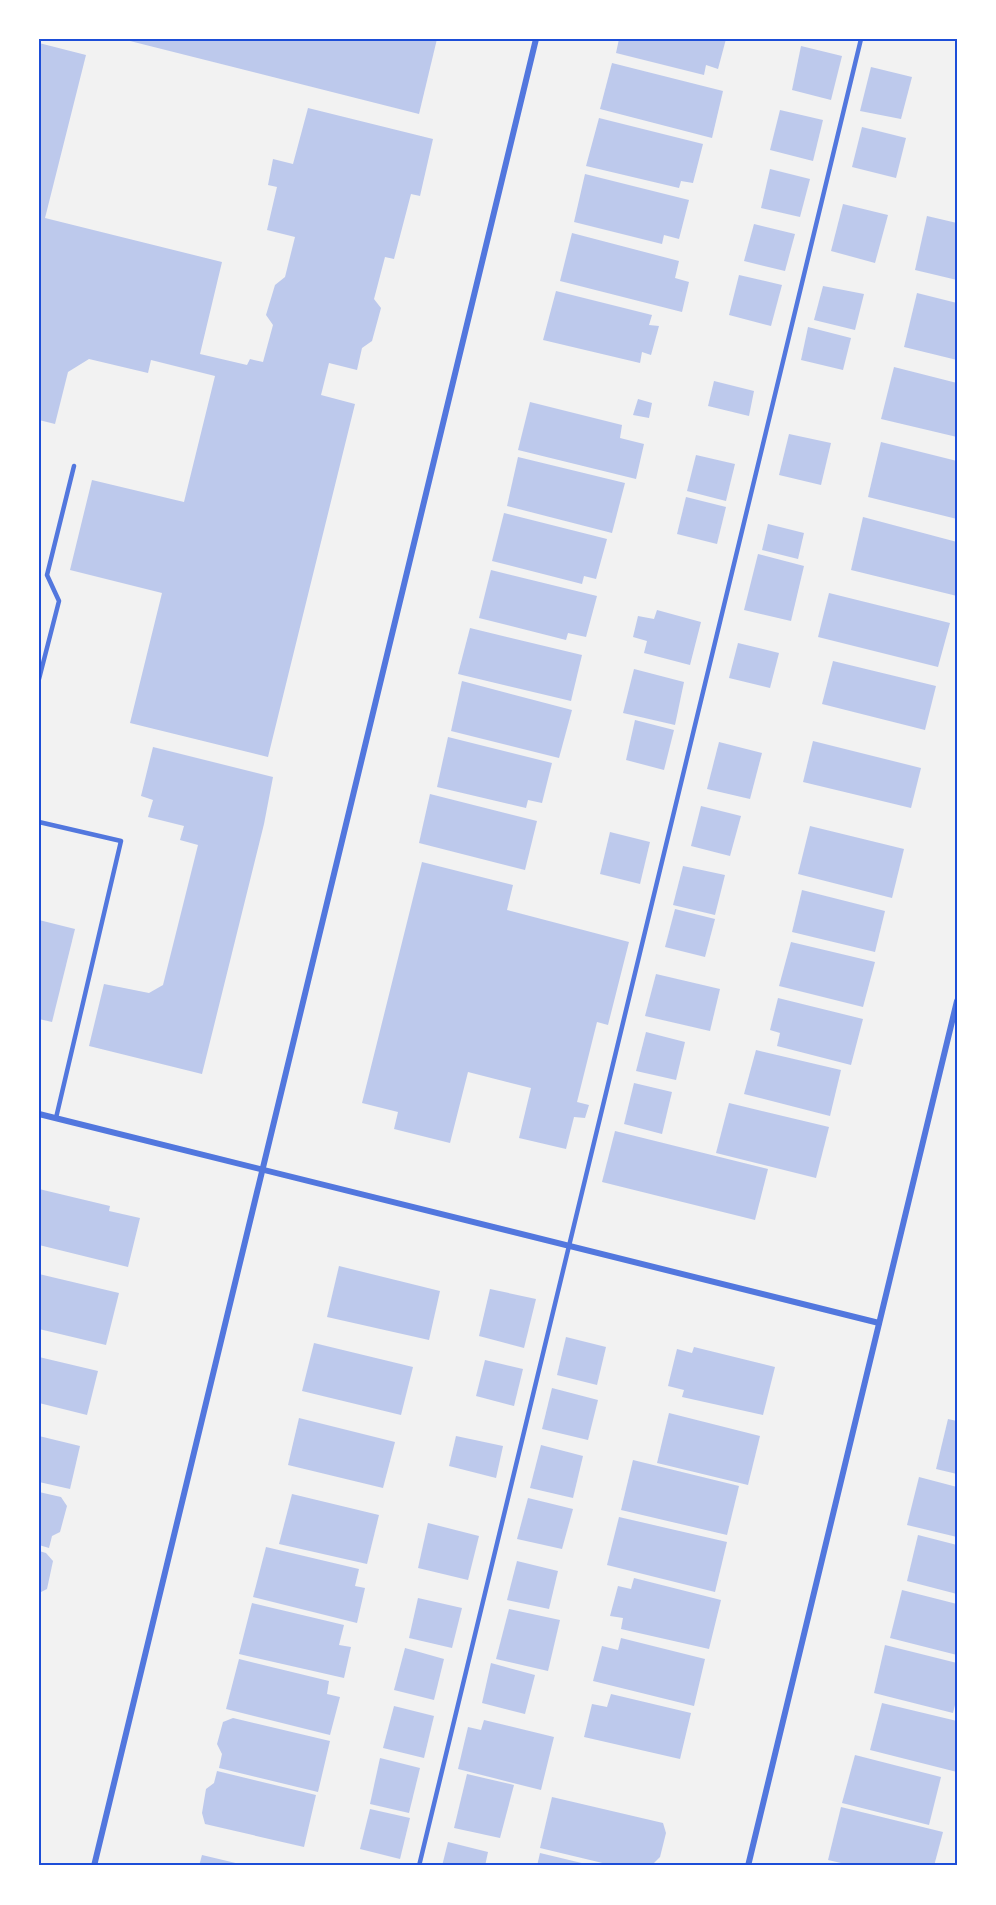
<svg xmlns="http://www.w3.org/2000/svg" width="996" height="1905" viewBox="0 0 996 1905" font-family="Rubik,sans-serif">
<style>
.building{fill:#bdc9ec}
.lines{fill:none;stroke-linecap:round;stroke-linejoin:round}
.service{stroke:#5277de;stroke-width:4.5}
.minor{stroke:#5277de;stroke-width:6}
.neatline{fill:none;stroke:#1d4ed8;stroke-width:2}
</style>
<rect width="100%" height="100%" fill="#f2f2f2"/>
<g class="building">
<path d="M 122,39 L 437,39 L 419,114 Z"/>
<path d="M 619,39 L 726,39 L 718,69 L 706,65 L 704,75 L 616,53 Z"/>
<path d="M 39,43 L 86,55 L 45,218 L 222,262 L 200,354 L 247,365 L 250,359 L 263,362 L 273,325 L 266,315 L 275,285 L 285,277 L 295,237 L 267,230 L 277,187 L 268,185 L 273,159 L 293,164 L 308,108 L 433,139 L 420,196 L 411,194 L 394,259 L 385,257 L 374,299 L 381,308 L 372,341 L 362,348 L 357,370 L 329,363 L 321,395 L 355,404 L 268,757 L 130,723 L 162,593 L 70,570 L 92,480 L 184,502 L 215,376 L 151,360 L 148,373 L 89,359 L 68,372 L 55,424 L 39,420 Z"/>
<path d="M 801,46 L 842,56 L 831,100 L 792,90 Z"/>
<path d="M 612,63 L 723,91 L 712,138 L 600,109 Z"/>
<path d="M 871,67 L 912,77 L 901,119 L 860,111 Z"/>
<path d="M 780,110 L 823,120 L 813,161 L 770,150 Z"/>
<path d="M 599,118 L 703,144 L 693,183 L 681,181 L 679,188 L 586,166 Z"/>
<path d="M 862,127 L 906,138 L 896,178 L 852,167 Z"/>
<path d="M 770,169 L 810,179 L 800,217 L 761,208 Z"/>
<path d="M 585,174 L 689,200 L 679,239 L 664,235 L 662,244 L 574,222 Z"/>
<path d="M 843,204 L 888,215 L 875,263 L 831,251 Z"/>
<path d="M 927,216 L 957,223 L 957,280 L 915,270 Z"/>
<path d="M 754,224 L 795,234 L 785,271 L 744,261 Z"/>
<path d="M 572,233 L 679,261 L 675,278 L 689,282 L 682,312 L 560,281 Z"/>
<path d="M 739,275 L 782,285 L 771,326 L 729,315 Z"/>
<path d="M 823,286 L 864,294 L 855,330 L 814,320 Z"/>
<path d="M 556,291 L 652,315 L 649,325 L 659,326 L 651,355 L 642,352 L 640,363 L 543,340 Z"/>
<path d="M 917,293 L 957,303 L 957,360 L 904,347 Z"/>
<path d="M 808,327 L 851,338 L 843,370 L 801,360 Z"/>
<path d="M 894,367 L 957,383 L 957,437 L 881,419 Z"/>
<path d="M 714,381 L 754,391 L 749,416 L 708,406 Z"/>
<path d="M 638,399 L 652,403 L 649,418 L 633,415 Z"/>
<path d="M 530,402 L 622,425 L 620,438 L 644,444 L 636,479 L 518,450 Z"/>
<path d="M 789,434 L 831,443 L 821,485 L 779,475 Z"/>
<path d="M 881,442 L 957,461 L 957,519 L 868,497 Z"/>
<path d="M 696,455 L 735,464 L 726,501 L 687,491 Z"/>
<path d="M 518,457 L 625,483 L 612,533 L 507,506 Z"/>
<path d="M 686,497 L 726,507 L 717,544 L 677,534 Z"/>
<path d="M 504,513 L 607,539 L 596,579 L 584,576 L 582,584 L 492,561 Z"/>
<path d="M 863,517 L 957,542 L 957,596 L 851,570 Z"/>
<path d="M 768,524 L 804,533 L 798,559 L 762,550 Z"/>
<path d="M 758,554 L 804,566 L 791,621 L 744,610 Z"/>
<path d="M 491,570 L 597,596 L 586,637 L 568,633 L 566,640 L 479,618 Z"/>
<path d="M 829,593 L 950,623 L 938,667 L 818,637 Z"/>
<path d="M 657,610 L 701,622 L 690,665 L 644,653 L 647,641 L 633,637 L 638,616 L 654,619 Z"/>
<path d="M 470,628 L 582,655 L 571,701 L 458,674 Z"/>
<path d="M 738,643 L 779,653 L 770,688 L 729,678 Z"/>
<path d="M 833,661 L 936,686 L 925,730 L 822,704 Z"/>
<path d="M 634,669 L 684,682 L 675,725 L 623,713 Z"/>
<path d="M 462,681 L 572,710 L 559,758 L 451,731 Z"/>
<path d="M 635,720 L 674,730 L 664,770 L 626,760 Z"/>
<path d="M 448,737 L 552,763 L 542,803 L 528,800 L 526,808 L 437,787 Z"/>
<path d="M 813,741 L 921,768 L 911,808 L 803,782 Z"/>
<path d="M 719,742 L 762,753 L 750,799 L 707,789 Z"/>
<path d="M 153,747 L 273,777 L 264,824 L 202,1074 L 89,1046 L 104,984 L 149,993 L 163,985 L 198,845 L 180,840 L 184,826 L 148,817 L 153,800 L 141,796 Z"/>
<path d="M 430,794 L 537,821 L 525,870 L 419,843 Z"/>
<path d="M 701,806 L 741,816 L 730,856 L 691,846 Z"/>
<path d="M 810,826 L 904,849 L 892,898 L 798,874 Z"/>
<path d="M 610,832 L 650,842 L 640,884 L 600,874 Z"/>
<path d="M 422,862 L 513,885 L 507,910 L 629,942 L 608,1025 L 597,1022 L 577,1102 L 589,1105 L 585,1118 L 574,1117 L 566,1149 L 519,1138 L 531,1088 L 468,1072 L 450,1143 L 394,1129 L 398,1112 L 362,1103 Z"/>
<path d="M 683,866 L 725,875 L 715,915 L 673,905 Z"/>
<path d="M 802,890 L 885,911 L 875,952 L 792,932 Z"/>
<path d="M 675,909 L 715,919 L 705,957 L 665,947 Z"/>
<path d="M 39,920 L 75,929 L 52,1022 L 39,1019 Z"/>
<path d="M 791,942 L 875,962 L 863,1007 L 779,986 Z"/>
<path d="M 656,974 L 720,989 L 710,1031 L 645,1016 Z"/>
<path d="M 778,998 L 863,1019 L 851,1065 L 777,1046 L 780,1033 L 770,1030 Z"/>
<path d="M 646,1032 L 685,1042 L 676,1080 L 636,1071 Z"/>
<path d="M 756,1050 L 841,1070 L 830,1116 L 744,1094 Z"/>
<path d="M 634,1083 L 672,1092 L 662,1134 L 624,1124 Z"/>
<path d="M 729,1103 L 829,1127 L 816,1178 L 716,1153 Z"/>
<path d="M 615,1131 L 768,1169 L 755,1220 L 602,1182 Z"/>
<path d="M 39,1189 L 110,1206 L 109,1211 L 140,1218 L 128,1267 L 39,1245 Z"/>
<path d="M 339,1266 L 440,1291 L 429,1340 L 327,1317 Z"/>
<path d="M 39,1274 L 119,1293 L 106,1345 L 39,1329 Z"/>
<path d="M 490,1289 L 536,1299 L 524,1348 L 479,1336 Z"/>
<path d="M 566,1337 L 606,1347 L 597,1385 L 557,1375 Z"/>
<path d="M 314,1343 L 413,1367 L 401,1415 L 302,1391 Z"/>
<path d="M 694,1347 L 775,1367 L 763,1415 L 682,1397 L 684,1390 L 668,1386 L 677,1349 L 692,1353 Z"/>
<path d="M 39,1357 L 98,1371 L 87,1415 L 39,1403 Z"/>
<path d="M 485,1360 L 523,1369 L 514,1406 L 476,1396 Z"/>
<path d="M 552,1388 L 598,1400 L 588,1440 L 542,1429 Z"/>
<path d="M 669,1413 L 760,1436 L 748,1485 L 657,1463 Z"/>
<path d="M 299,1418 L 395,1442 L 383,1488 L 288,1465 Z"/>
<path d="M 948,1419 L 957,1421 L 957,1474 L 936,1469 Z"/>
<path d="M 39,1436 L 80,1446 L 70,1489 L 39,1482 Z"/>
<path d="M 456,1436 L 503,1446 L 496,1478 L 449,1466 Z"/>
<path d="M 541,1445 L 583,1456 L 573,1498 L 530,1488 Z"/>
<path d="M 633,1460 L 739,1486 L 727,1535 L 621,1510 Z"/>
<path d="M 919,1477 L 957,1487 L 957,1537 L 907,1525 Z"/>
<path d="M 39,1492 L 61,1497 L 67,1506 L 60,1532 L 52,1536 L 49,1548 L 39,1545 Z"/>
<path d="M 292,1494 L 379,1515 L 367,1564 L 279,1544 Z"/>
<path d="M 528,1498 L 573,1509 L 562,1549 L 517,1539 Z"/>
<path d="M 619,1517 L 727,1542 L 715,1592 L 607,1565 Z"/>
<path d="M 428,1523 L 479,1536 L 468,1580 L 418,1568 Z"/>
<path d="M 918,1535 L 957,1545 L 957,1594 L 907,1581 Z"/>
<path d="M 266,1547 L 359,1569 L 355,1586 L 365,1588 L 357,1623 L 253,1597 Z"/>
<path d="M 39,1551 L 46,1553 L 53,1561 L 47,1589 L 39,1593 Z"/>
<path d="M 517,1561 L 558,1571 L 549,1609 L 507,1600 Z"/>
<path d="M 634,1578 L 721,1600 L 709,1649 L 621,1629 L 623,1618 L 610,1616 L 618,1586 L 631,1589 Z"/>
<path d="M 902,1590 L 957,1604 L 957,1655 L 890,1638 Z"/>
<path d="M 418,1598 L 462,1608 L 452,1648 L 409,1638 Z"/>
<path d="M 252,1603 L 344,1625 L 339,1645 L 351,1647 L 344,1678 L 239,1654 Z"/>
<path d="M 509,1609 L 560,1620 L 548,1671 L 496,1659 Z"/>
<path d="M 621,1638 L 705,1659 L 694,1706 L 593,1681 L 602,1646 L 618,1650 Z"/>
<path d="M 885,1645 L 957,1663 L 957,1697 L 953,1713 L 874,1693 Z"/>
<path d="M 405,1648 L 444,1659 L 434,1700 L 394,1690 Z"/>
<path d="M 239,1659 L 329,1681 L 327,1694 L 340,1697 L 330,1735 L 226,1709 Z"/>
<path d="M 491,1663 L 535,1675 L 525,1714 L 482,1703 Z"/>
<path d="M 611,1694 L 691,1713 L 680,1759 L 584,1737 L 592,1704 L 607,1707 Z"/>
<path d="M 882,1703 L 957,1721 L 957,1772 L 870,1750 Z"/>
<path d="M 394,1706 L 434,1716 L 424,1758 L 383,1748 Z"/>
<path d="M 233,1718 L 330,1741 L 318,1792 L 219,1768 L 222,1754 L 217,1744 L 223,1722 Z"/>
<path d="M 484,1720 L 554,1737 L 541,1790 L 458,1769 L 468,1727 L 481,1730 Z"/>
<path d="M 855,1755 L 941,1777 L 929,1825 L 842,1803 Z"/>
<path d="M 380,1758 L 420,1768 L 409,1813 L 370,1804 Z"/>
<path d="M 217,1771 L 316,1795 L 304,1847 L 205,1824 L 202,1813 L 206,1789 L 214,1783 Z"/>
<path d="M 467,1774 L 514,1785 L 500,1838 L 454,1828 Z"/>
<path d="M 552,1797 L 663,1823 L 666,1833 L 660,1857 L 651,1866 L 615,1866 L 540,1848 Z"/>
<path d="M 841,1807 L 943,1832 L 934,1866 L 854,1866 L 828,1860 Z"/>
<path d="M 370,1809 L 410,1818 L 400,1859 L 360,1849 Z"/>
<path d="M 448,1842 L 488,1852 L 485,1866 L 442,1866 Z"/>
<path d="M 540,1853 L 590,1865 L 590,1866 L 537,1866 Z"/>
<path d="M 202,1855 L 244,1865 L 244,1866 L 199,1866 Z"/>
</g>
<g class="lines">
<g class="service">
<path d="M 39,679 L 59,601 L 47,575 L 74,466"/>
<path d="M 39,822 L 121,841 L 56,1118"/>
<path d="M 419,1866 L 861,39"/>
</g>
<g class="minor">
<path d="M 39,1114 L 879,1323"/>
<path d="M 94,1866 L 536,39"/>
<path d="M 748,1866 L 957,1001"/>
</g>
</g>
<rect width="996" height="1905" fill="none" stroke="#ffffff" stroke-width="81"/>
<rect x="40" y="40" width="916" height="1824" class="neatline"/>
</svg>
